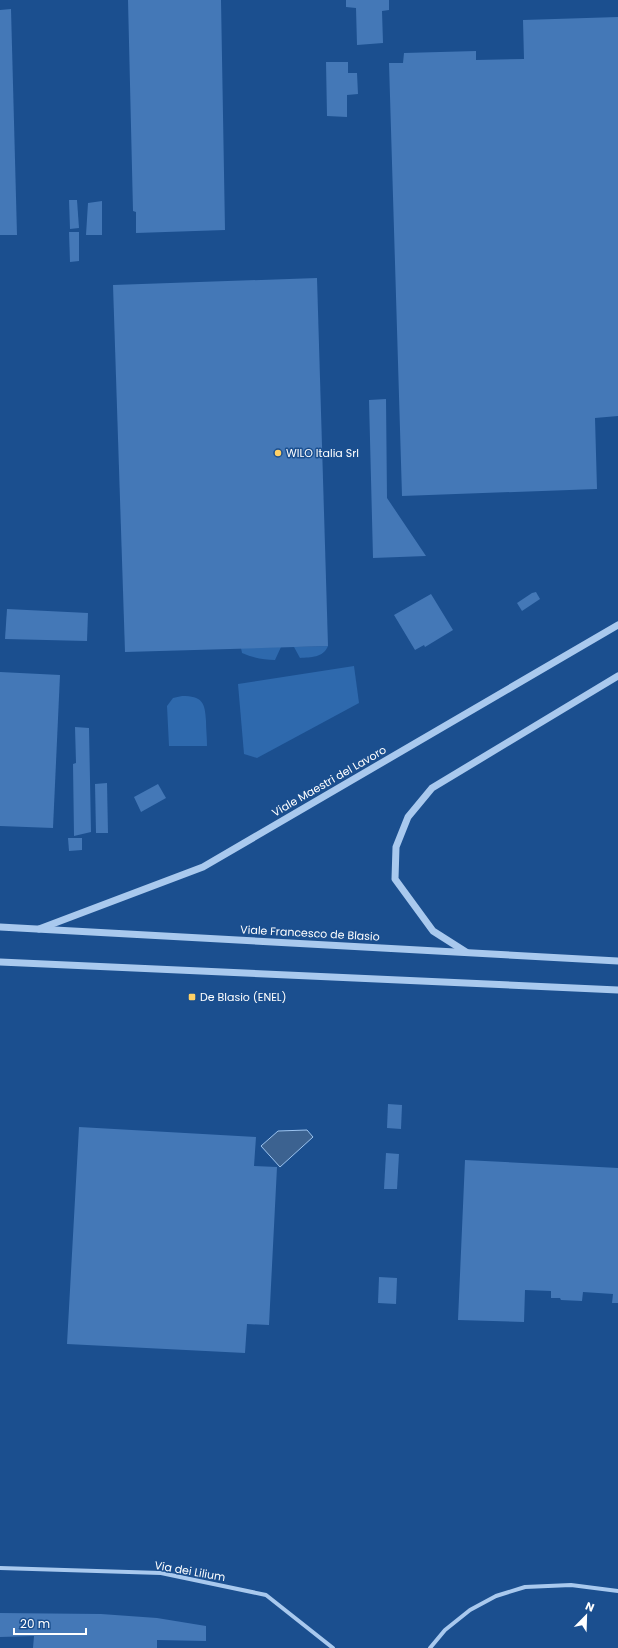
<svg xmlns="http://www.w3.org/2000/svg" width="618" height="1648" viewBox="0 0 618 1648" font-family="Poppins,sans-serif">
<style>
.green{fill:#2e69ad}
.water{fill:#3c6290;stroke:#9cc4f0}
.building{fill:#4478b7}
.lines{fill:none;stroke-linecap:round;stroke-linejoin:round}
.minor{stroke:#a9c9ee;stroke-width:4}
.tertiary{stroke:#a9c9ee;stroke-width:7}
.poi-dot{fill:#ffd166;stroke:#1b4f8f;stroke-width:1.5}
.labels{text-anchor:middle;dominant-baseline:central;stroke-width:3;stroke-linejoin:round;paint-order:stroke}
.poi-label{font-size:11px;fill:#fff;stroke:#1b4f8f;text-anchor:start}
.street-label{font-size:11px;fill:#fff;stroke:#1b4f8f}
</style>
<rect width="100%" height="100%" fill="#1b4f8f"/>
<g class="green">
<path d="M 328,646 C 323,658 311,657 300,658 L 294,647 Z"/>
<path d="M 281,647 L 275,660 C 264,660 253,658 242,653 L 241,648 Z"/>
<path d="M 354,666 L 359,703 L 257,758 L 244,754 L 238,684 Z"/>
<path d="M 182,696 C 202,696 205,702 206,721 C 206,729 207,738 207,746 L 169,746 L 167,706 L 173,698 Z"/>
</g>
<path class="water" d="M 307,1130 L 313,1137 L 280,1167 L 261,1146 L 278,1131 Z"/>
<g class="building">
<path d="M 128,0 L 221,0 L 225,230 L 136,233 L 136,212 L 133,211 Z"/>
<path d="M 346,0 L 389,0 L 389,10 L 382,11 L 383,43 L 357,45 L 356,8 L 346,7 Z"/>
<path d="M 11,9 L 17,235 L 0,235 L 0,10 Z"/>
<path d="M 618,17 L 618,416 L 595,418 L 597,489 L 402,496 L 389,63 L 403,63 L 404,53 L 476,51 L 476,60 L 524,59 L 523,20 Z"/>
<path d="M 326,62 L 348,62 L 348,73 L 357,73 L 358,94 L 347,95 L 347,117 L 327,116 Z"/>
<path d="M 69,200 L 77,200 L 79,228 L 70,229 Z"/>
<path d="M 102,201 L 102,235 L 86,235 L 88,203 Z"/>
<path d="M 69,232 L 79,232 L 79,261 L 70,262 Z"/>
<path d="M 317,278 L 328,646 L 125,652 L 113,285 Z"/>
<path d="M 386,399 L 387,498 L 426,556 L 373,558 L 369,400 Z"/>
<path d="M 536,592 L 540,599 L 522,611 L 517,603 L 532,593 Z"/>
<path d="M 431,594 L 453,630 L 425,647 L 424,645 L 415,650 L 394,615 Z"/>
<path d="M 7,609 L 88,613 L 87,641 L 5,639 Z"/>
<path d="M 0,672 L 60,675 L 53,828 L 0,826 Z"/>
<path d="M 75,727 L 89,728 L 91,832 L 74,836 L 73,764 L 76,763 Z"/>
<path d="M 107,783 L 108,833 L 96,833 L 95,784 Z"/>
<path d="M 158,784 L 166,798 L 141,812 L 134,797 Z"/>
<path d="M 68,838 L 82,838 L 82,850 L 69,851 Z"/>
<path d="M 388,1104 L 402,1105 L 401,1129 L 387,1128 Z"/>
<path d="M 79,1127 L 256,1137 L 254,1166 L 277,1167 L 269,1325 L 247,1324 L 245,1353 L 67,1344 Z"/>
<path d="M 386,1153 L 399,1154 L 397,1189 L 384,1189 Z"/>
<path d="M 465,1160 L 618,1168 L 618,1303 L 612,1303 L 613,1294 L 583,1292 L 582,1301 L 561,1300 L 560,1298 L 551,1298 L 551,1291 L 525,1290 L 524,1322 L 458,1320 Z"/>
<path d="M 379,1277 L 397,1278 L 396,1304 L 378,1303 Z"/>
<path d="M 0,1613 L 101,1614 L 157,1618 L 206,1626 L 206,1641 L 157,1640 L 157,1648 L 33,1648 L 34,1636 L 0,1637 Z"/>
</g>
<g class="lines">
<g class="minor">
<path d="M 0,1568 L 161,1573 L 266,1595 L 333,1648"/>
<path d="M 430,1648 L 445,1630 L 470,1610 L 496,1596 L 525,1587 L 571,1585 L 618,1591"/>
</g>
<g class="tertiary">
<path d="M 0,927 L 618,961"/>
<path d="M 39,929 L 203,867 L 618,625"/>
<path d="M 466,952 L 433,931 L 395,879 L 396,847 L 408,817 L 432,788 L 618,676"/>
<path d="M 0,962 L 618,990"/>
</g>
</g>
<g class="poi-dot">
<circle cx="278" cy="453" r="4"/>
<rect x="188" y="993" width="8" height="8" rx="2"/>
</g>
<g class="labels">
<g class="poi-label">
<text x="286" y="453">WILO Italia Srl</text>
<text x="200" y="997">De Blasio (ENEL)</text>
</g>
<g class="street-label">
<text transform="translate(329 781) rotate(-30)">Viale Maestri del Lavoro</text>
<text transform="translate(310 933) rotate(3)">Viale Francesco de Blasio</text>
<text transform="translate(190 1571) rotate(10)">Via dei Lilium</text>
</g>
</g>
<g transform="translate(586 1616) rotate(23)" stroke="#1b4f8f" stroke-width="3" paint-order="stroke">
<path d="M0-3L7 15L0 10L-7 15Z" fill="#ffffff"/>
<text y="-6" font-size="11" font-weight="bold" text-anchor="middle" fill="#ffffff">N</text>
</g>
<path d="M14 1628v6h72v-6" fill="none" stroke="#ffffff" stroke-width="2"/>
<text x="20" y="1628" font-size="12" fill="#ffffff" stroke="#1b4f8f" stroke-width="3" paint-order="stroke">20 m</text>
</svg>
